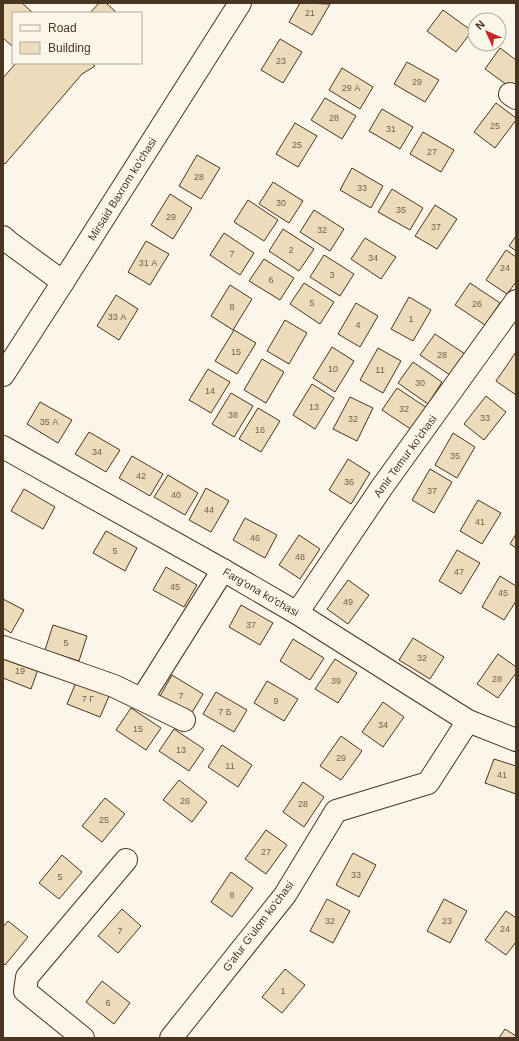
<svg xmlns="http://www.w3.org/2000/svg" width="519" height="1041" viewBox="0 0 519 1041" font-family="Helvetica,sans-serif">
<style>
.building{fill:#ecdcbc;stroke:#4a3520}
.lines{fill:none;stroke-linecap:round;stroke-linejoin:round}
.minor-casing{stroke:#4a3520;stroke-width:24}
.minor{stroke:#fbf6e9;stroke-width:22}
.labels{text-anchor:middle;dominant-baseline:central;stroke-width:3;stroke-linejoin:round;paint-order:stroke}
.number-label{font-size:9px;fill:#725f47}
.street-label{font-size:11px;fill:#4a3520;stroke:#fbf6e9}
</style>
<rect width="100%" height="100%" fill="#fbf6e9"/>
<g class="building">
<path d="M 3,3 L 22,3 L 33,13 L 13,13 L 13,47 L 3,38 Z"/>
<path d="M 99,3 L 106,3 L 117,13 L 90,13 Z"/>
<path d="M 300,3 L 330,4 L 312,35 L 289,22 Z"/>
<path d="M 443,10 L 472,31 L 456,52 L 427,31 Z"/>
<path d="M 280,39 L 302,52 L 283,83 L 261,70 Z"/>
<path d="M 500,48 L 516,60 L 516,87 L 514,90 L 485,69 Z"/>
<path d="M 407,62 L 439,80 L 425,102 L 394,84 Z"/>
<path d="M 16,63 L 92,63 L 95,66 L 82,74 L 5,164 L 3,162 L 3,78 Z"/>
<path d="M 342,68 L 373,87 L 360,109 L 329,90 Z"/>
<path d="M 325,98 L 356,116 L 342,139 L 311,120 Z"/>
<path d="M 496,103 L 516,118 L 516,120 L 495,148 L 474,132 Z"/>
<path d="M 382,109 L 413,127 L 400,149 L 369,131 Z"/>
<path d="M 295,123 L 317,136 L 298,167 L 276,154 Z"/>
<path d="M 423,132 L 454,150 L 441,172 L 410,154 Z"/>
<path d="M 197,155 L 220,168 L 201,199 L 179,186 Z"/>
<path d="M 352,168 L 383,186 L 371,208 L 340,190 Z"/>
<path d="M 273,182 L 303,201 L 289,223 L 259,204 Z"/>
<path d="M 392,189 L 423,208 L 410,230 L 378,212 Z"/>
<path d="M 170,194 L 192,208 L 173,239 L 151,225 Z"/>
<path d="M 248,200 L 278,220 L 264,241 L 234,222 Z"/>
<path d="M 435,205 L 457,219 L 437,249 L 415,236 Z"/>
<path d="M 314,210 L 344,229 L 330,251 L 300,232 Z"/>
<path d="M 283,229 L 314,249 L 299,271 L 269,251 Z"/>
<path d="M 224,233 L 254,253 L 240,275 L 210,255 Z"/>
<path d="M 516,236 L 516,251 L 509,246 Z"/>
<path d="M 365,238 L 396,257 L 381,279 L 351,259 Z"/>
<path d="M 146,241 L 169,254 L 150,285 L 128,272 Z"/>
<path d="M 506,250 L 516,257 L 516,282 L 507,294 L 486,280 Z"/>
<path d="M 324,255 L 354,274 L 340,296 L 310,277 Z"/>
<path d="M 264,259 L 294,278 L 280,300 L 249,281 Z"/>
<path d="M 304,283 L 334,302 L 320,324 L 290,304 Z"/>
<path d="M 470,283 L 500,303 L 485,325 L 455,305 Z"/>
<path d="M 230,285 L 252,299 L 233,330 L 211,316 Z"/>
<path d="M 116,295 L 138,309 L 119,340 L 97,326 Z"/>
<path d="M 409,297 L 431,310 L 413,341 L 391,329 Z"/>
<path d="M 356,303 L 378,316 L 360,347 L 338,334 Z"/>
<path d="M 285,320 L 307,333 L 289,364 L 267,351 Z"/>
<path d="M 234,330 L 256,343 L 237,374 L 215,361 Z"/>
<path d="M 435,334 L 465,354 L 450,375 L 420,355 Z"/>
<path d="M 332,347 L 354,361 L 335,392 L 313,378 Z"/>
<path d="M 378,348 L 401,361 L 383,393 L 360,380 Z"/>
<path d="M 516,352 L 516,395 L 496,381 Z"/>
<path d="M 262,359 L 284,372 L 266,403 L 244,390 Z"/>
<path d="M 413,362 L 442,382 L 428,404 L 398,383 Z"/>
<path d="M 208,369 L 230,382 L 211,413 L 189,400 Z"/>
<path d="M 312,384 L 334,398 L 315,429 L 293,415 Z"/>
<path d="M 397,388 L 427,408 L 412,430 L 382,410 Z"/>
<path d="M 231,393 L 253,406 L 234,437 L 212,424 Z"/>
<path d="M 486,396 L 506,412 L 484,440 L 464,424 Z"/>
<path d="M 350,397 L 373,408 L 357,441 L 333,429 Z"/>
<path d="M 40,402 L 72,420 L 58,443 L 27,424 Z"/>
<path d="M 258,408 L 280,421 L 261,452 L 239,439 Z"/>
<path d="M 89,432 L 120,450 L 106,472 L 75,454 Z"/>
<path d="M 453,433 L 475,447 L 457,478 L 435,465 Z"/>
<path d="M 132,456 L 163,474 L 150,496 L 119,478 Z"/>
<path d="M 348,459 L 370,473 L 351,504 L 329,490 Z"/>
<path d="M 430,469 L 452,482 L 434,513 L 412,500 Z"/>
<path d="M 168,475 L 198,493 L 185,515 L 154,497 Z"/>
<path d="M 206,488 L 229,501 L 211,532 L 189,520 Z"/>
<path d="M 24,489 L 55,507 L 43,529 L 11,511 Z"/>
<path d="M 478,500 L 501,513 L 482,544 L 460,531 Z"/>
<path d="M 245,518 L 277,535 L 265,558 L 233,540 Z"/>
<path d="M 106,531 L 137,548 L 125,571 L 93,553 Z"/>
<path d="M 516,534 L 516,548 L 510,544 Z"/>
<path d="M 299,535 L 320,549 L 300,579 L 279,565 Z"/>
<path d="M 457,550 L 480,563 L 461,594 L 439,581 Z"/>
<path d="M 166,567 L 197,585 L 184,607 L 153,590 Z"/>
<path d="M 500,576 L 516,586 L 516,601 L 504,620 L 482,607 Z"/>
<path d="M 348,580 L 369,595 L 348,624 L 327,609 Z"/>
<path d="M 3,599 L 24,610 L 11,633 L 3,628 Z"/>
<path d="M 241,605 L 273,623 L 260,645 L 229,627 Z"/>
<path d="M 53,625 L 87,636 L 79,661 L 45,650 Z"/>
<path d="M 413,638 L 444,657 L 430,679 L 399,660 Z"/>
<path d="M 293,639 L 324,658 L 310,680 L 280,661 Z"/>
<path d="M 6,652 L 40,664 L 31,689 L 3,678 L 3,660 Z"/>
<path d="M 498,654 L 516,667 L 516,673 L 498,698 L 477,684 Z"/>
<path d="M 335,659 L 357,673 L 338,703 L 315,689 Z"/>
<path d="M 172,675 L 203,694 L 190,716 L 159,698 Z"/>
<path d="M 77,680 L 110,694 L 100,717 L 67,704 Z"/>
<path d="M 267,681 L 298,699 L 284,721 L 254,703 Z"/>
<path d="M 216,692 L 247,710 L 234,732 L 203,714 Z"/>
<path d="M 383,702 L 404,717 L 383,747 L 362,732 Z"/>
<path d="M 131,708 L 161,728 L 146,750 L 116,730 Z"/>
<path d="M 174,729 L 204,749 L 189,771 L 159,751 Z"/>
<path d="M 341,736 L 362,751 L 341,780 L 320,766 Z"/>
<path d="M 222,745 L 252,765 L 238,787 L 208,767 Z"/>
<path d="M 494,759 L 516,766 L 516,794 L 485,783 Z"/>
<path d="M 179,780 L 207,802 L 192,822 L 163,800 Z"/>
<path d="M 303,782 L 324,797 L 304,827 L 283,812 Z"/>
<path d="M 105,798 L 125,814 L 102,842 L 82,826 Z"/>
<path d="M 266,830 L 287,845 L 266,874 L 245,859 Z"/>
<path d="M 353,853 L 376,865 L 359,897 L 336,885 Z"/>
<path d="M 62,855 L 82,872 L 59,899 L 39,883 Z"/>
<path d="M 231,872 L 253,888 L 232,917 L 211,902 Z"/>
<path d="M 327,899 L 350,911 L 333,943 L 310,931 Z"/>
<path d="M 444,899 L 467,911 L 450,943 L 427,931 Z"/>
<path d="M 122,909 L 141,926 L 118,953 L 98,936 Z"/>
<path d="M 506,911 L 516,918 L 516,942 L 506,955 L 485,940 Z"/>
<path d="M 8,921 L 28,937 L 5,965 L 3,963 L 3,927 Z"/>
<path d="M 285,969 L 305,985 L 282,1013 L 262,997 Z"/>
<path d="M 102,981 L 130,1003 L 114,1024 L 86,1002 Z"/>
<path d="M 505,1029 L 516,1036 L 516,1038 L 499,1038 Z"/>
</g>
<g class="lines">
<defs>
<g id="minor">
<path d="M 510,94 L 516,98"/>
<path d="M 3,237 L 11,244 L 63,282"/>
<path d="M 3,375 L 63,282 L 240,3"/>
<path d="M 3,447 L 223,570 L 297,613 L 468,721 L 516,740"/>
<path d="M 297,613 L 382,487 L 516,301"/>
<path d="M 3,647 L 114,686 L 184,720"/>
<path d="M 142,699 L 223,570"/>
<path d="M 83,1038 L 25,991 L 27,977 L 126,860"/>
<path d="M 171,1038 L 285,895 L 336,811 L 428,783 L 468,721"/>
</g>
</defs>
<use href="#minor" class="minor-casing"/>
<use href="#minor" class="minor"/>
</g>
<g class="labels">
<g class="number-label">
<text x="310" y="13">21</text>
<text x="281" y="61">23</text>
<text x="417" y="82">29</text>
<text x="351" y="88">29 А</text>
<text x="334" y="118">28</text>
<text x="495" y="126">25</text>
<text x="391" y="129">31</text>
<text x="297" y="145">25</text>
<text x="432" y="152">27</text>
<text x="199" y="177">28</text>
<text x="362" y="188">33</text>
<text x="281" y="203">30</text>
<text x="401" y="210">35</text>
<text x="171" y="217">29</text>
<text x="436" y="227">37</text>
<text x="322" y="230">32</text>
<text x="291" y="250">2</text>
<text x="232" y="254">7</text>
<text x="373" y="258">34</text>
<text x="148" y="263">31 А</text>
<text x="505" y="268">24</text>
<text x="332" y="275">3</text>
<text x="271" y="280">6</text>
<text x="312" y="303">5</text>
<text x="477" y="304">26</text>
<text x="232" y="307">8</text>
<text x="117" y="317">33 А</text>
<text x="411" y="319">1</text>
<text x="358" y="325">4</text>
<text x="236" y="352">15</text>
<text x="442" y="355">28</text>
<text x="333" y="369">10</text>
<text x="380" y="370">11</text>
<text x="420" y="383">30</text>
<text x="210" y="391">14</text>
<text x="314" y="407">13</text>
<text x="404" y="409">32</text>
<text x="233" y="415">38</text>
<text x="485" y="418">33</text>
<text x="353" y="419">32</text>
<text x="49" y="422">35 А</text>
<text x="260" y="430">16</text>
<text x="97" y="452">34</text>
<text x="455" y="456">35</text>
<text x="141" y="476">42</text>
<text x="349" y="482">36</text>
<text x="432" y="491">37</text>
<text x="176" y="495">40</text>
<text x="209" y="510">44</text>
<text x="480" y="522">41</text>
<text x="255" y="538">46</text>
<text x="115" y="551">5</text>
<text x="300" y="557">48</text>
<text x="459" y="572">47</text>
<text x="175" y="587">45</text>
<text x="503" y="593">45</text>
<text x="348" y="602">49</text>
<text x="251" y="625">37</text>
<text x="66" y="643">5</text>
<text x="422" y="658">32</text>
<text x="20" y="671">19</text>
<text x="497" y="679">28</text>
<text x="336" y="681">39</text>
<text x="181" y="696">7</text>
<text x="88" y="699">7 Г</text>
<text x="276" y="701">9</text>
<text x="225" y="712">7 Б</text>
<text x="383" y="725">34</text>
<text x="138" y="729">15</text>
<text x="181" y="750">13</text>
<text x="341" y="758">29</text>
<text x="230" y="766">11</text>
<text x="502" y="775">41</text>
<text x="185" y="801">26</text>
<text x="303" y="804">28</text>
<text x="104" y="820">25</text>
<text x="266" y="852">27</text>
<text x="356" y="875">33</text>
<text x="60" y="877">5</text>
<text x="232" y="895">8</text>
<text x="330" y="921">32</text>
<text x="447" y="921">23</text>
<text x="505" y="929">24</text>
<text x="120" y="931">7</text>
<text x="283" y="991">1</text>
<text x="108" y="1003">6</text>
</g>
<g class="street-label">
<text transform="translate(122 189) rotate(-58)">Mirsaid Baxrom ko'chasi</text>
<text transform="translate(405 456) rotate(-54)">Amir Temur ko'chasi</text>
<text transform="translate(261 592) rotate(30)">Farg'ona ko'chasi</text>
<text transform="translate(258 926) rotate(-53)">G'afur G'ulom ko'chasi</text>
</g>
</g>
<rect width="519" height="1041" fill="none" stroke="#4a3520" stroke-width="8"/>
<rect x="12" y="12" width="130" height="52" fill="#fbf6e9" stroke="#b4a999"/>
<rect x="20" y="25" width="20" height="6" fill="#fbf6e9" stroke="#b4a999"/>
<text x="48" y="32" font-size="12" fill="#4a3520">Road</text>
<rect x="20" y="42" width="20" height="12" fill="#ecdcbc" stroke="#b4a999"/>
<text x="48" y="52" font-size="12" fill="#4a3520">Building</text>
<g transform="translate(487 32) rotate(315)"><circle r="19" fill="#fbf6e9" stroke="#b4a999"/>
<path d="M0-3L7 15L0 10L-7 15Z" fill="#c62828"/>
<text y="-6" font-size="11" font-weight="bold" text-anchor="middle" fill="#4a3520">N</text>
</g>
</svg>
